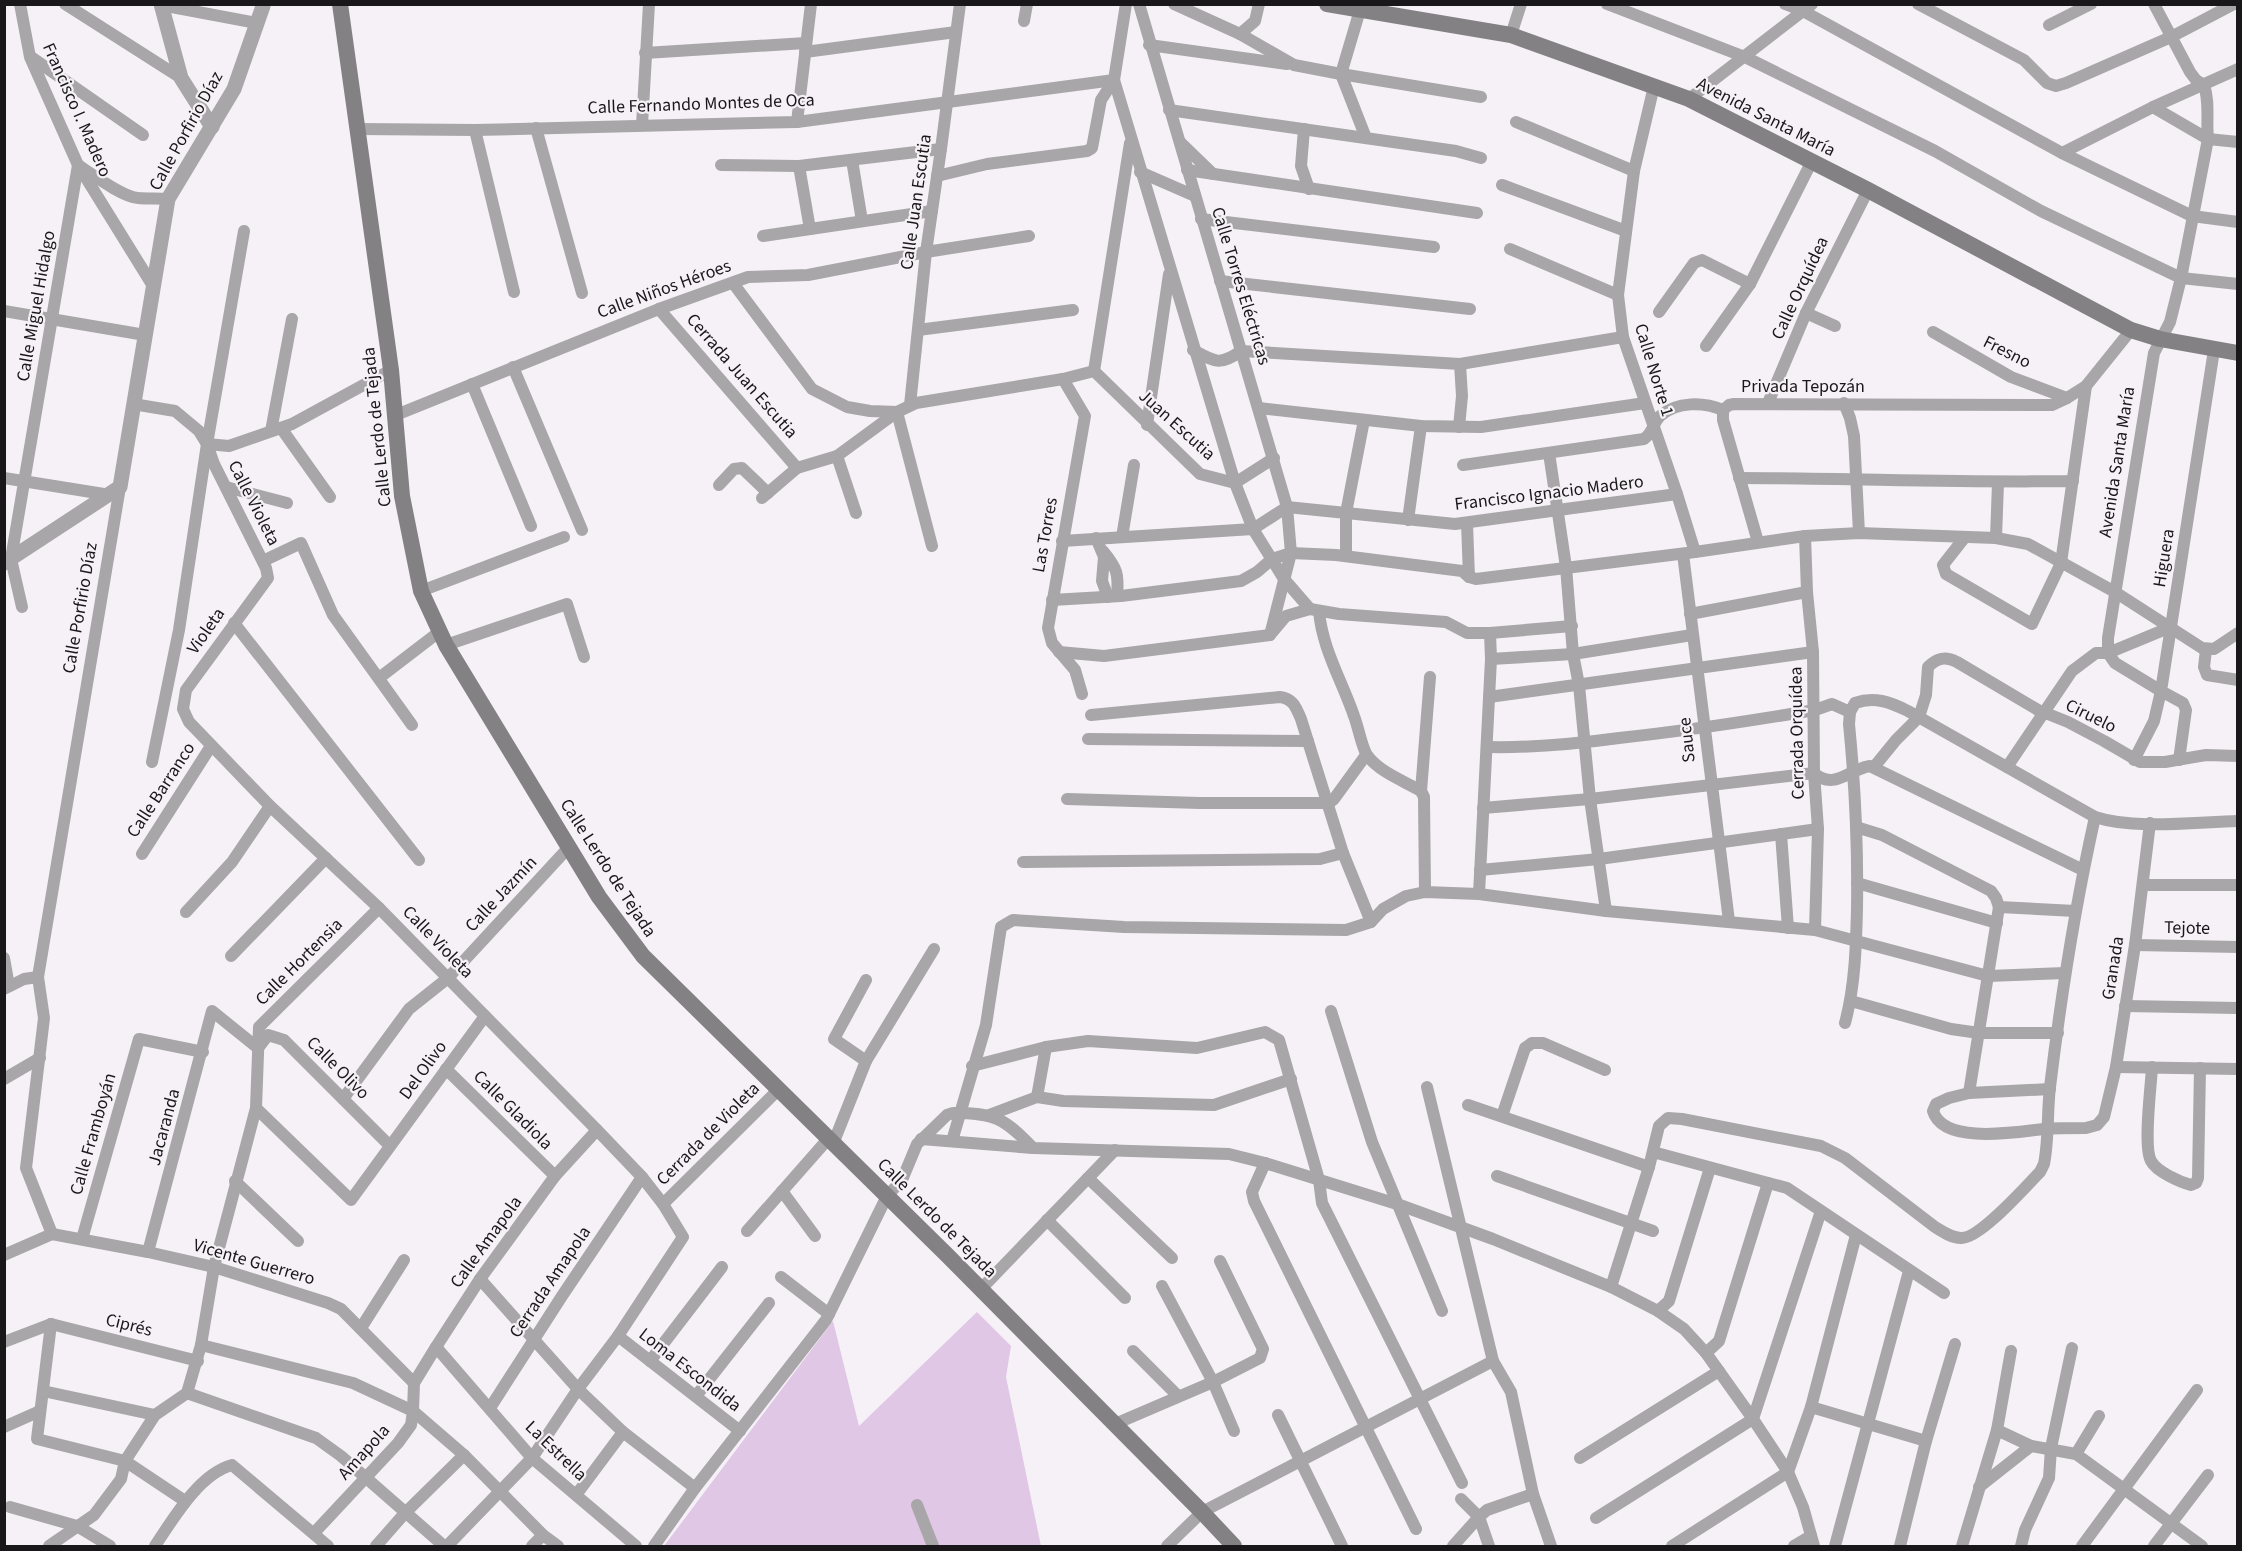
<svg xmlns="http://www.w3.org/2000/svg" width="2242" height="1551" viewBox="0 0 2242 1551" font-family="'Source Sans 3',sans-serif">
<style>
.green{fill:#dfc7e5}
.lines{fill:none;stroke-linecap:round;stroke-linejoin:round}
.minor{stroke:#a8a6a8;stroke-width:12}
.tertiary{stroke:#a8a6a8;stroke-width:15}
.secondary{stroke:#848185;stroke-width:16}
.labels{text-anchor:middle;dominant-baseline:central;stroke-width:4.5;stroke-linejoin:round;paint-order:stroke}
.street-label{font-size:18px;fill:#191719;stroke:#f6f1f7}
</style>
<rect width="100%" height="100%" fill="#f6f1f7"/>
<path class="green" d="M 977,1312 L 1011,1346 L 1006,1377 L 1041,1546 L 664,1546 L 833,1321 L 859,1426 Z"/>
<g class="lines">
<g class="minor">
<path d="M 20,4 L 30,57 L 78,165 L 153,286"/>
<path d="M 65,4 L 181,78"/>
<path d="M 1139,4 L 1287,507 L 1291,553 L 1270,635"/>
<path d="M 1174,4 L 1240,34 L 1294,65 L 1341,74 L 1481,97"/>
<path d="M 1607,4 L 1745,57 L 1935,151 L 2041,211 L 2181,278 L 2238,284"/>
<path d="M 1785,4 L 1803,11 L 2062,153 L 2192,216 L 2238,222"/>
<path d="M 1918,4 L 2024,60 L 2047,83 L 2056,86 L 2066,83 L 2171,37 L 2234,4"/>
<path d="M 161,5 L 257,23"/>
<path d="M 1360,10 L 1341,74 L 1366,138"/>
<path d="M 1024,21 L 1027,4"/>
<path d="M 2049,25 L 2091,4"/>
<path d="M 1240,34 L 1255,21 L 1259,4"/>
<path d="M 1511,35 L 1521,4"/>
<path d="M 1149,45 L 1287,64"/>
<path d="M 805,52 L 956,32"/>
<path d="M 645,53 L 806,43"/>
<path d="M 31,57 L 143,135"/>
<path d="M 1114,80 L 1235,483 L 1253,529 L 1284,579 L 1310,609"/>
<path d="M 1654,86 L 1634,171 L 1618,295 L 1623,337 L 1677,494 L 1695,552"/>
<path d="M 1689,99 L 1812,4"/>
<path d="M 2153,107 L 2208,139 L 2238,142"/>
<path d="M 1169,110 L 1456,151 L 1481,158"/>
<path d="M 797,122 L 811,4"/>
<path d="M 1516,122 L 1634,171"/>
<path d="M 642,125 L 649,4"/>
<path d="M 536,128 L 582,293"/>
<path d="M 358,129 L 475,130 L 797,122 L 1114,80"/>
<path d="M 1304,129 L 1301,166 L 1309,189"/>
<path d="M 475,130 L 514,292"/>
<path d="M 1180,142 L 1213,174"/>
<path d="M 2062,153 L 2153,107 L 2238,69"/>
<path d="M 852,160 L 862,221"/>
<path d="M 721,165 L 799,166 L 941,149"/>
<path d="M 799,166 L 810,229"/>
<path d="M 1187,170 L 1477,213"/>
<path d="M 1140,172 L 1195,196"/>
<path d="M 937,176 L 987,164 L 1087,151 L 1092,148 L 1101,100 L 1114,80 L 1126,4"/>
<path d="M 1502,185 L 1626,231"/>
<path d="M 1201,219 L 1434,247"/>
<path d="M 763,236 L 932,211"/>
<path d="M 1510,249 L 1618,295"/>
<path d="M 1220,281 L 1470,309"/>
<path d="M 733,283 L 812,389 L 847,407 L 870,411 L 897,412 L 932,546"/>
<path d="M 659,309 L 797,468"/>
<path d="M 4,311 L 145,335"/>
<path d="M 1659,312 L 1694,263 L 1702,260 L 1750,284"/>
<path d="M 1806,313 L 1835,326"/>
<path d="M 918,330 L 1073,310"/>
<path d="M 1933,332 L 2011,377 L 2067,398"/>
<path d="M 1706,346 L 1750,284 L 1812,161"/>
<path d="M 1193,350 C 1215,362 1220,366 1241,351 L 1460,364 L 1623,337"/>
<path d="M 513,367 L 582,530"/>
<path d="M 1094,371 L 1130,143"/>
<path d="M 1063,379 L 1085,416 L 1048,628 L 1052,643 L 1075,670 L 1082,694"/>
<path d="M 472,384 L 531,526"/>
<path d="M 1768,403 L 1806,313 L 1868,190"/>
<path d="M 1844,403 L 1850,418 L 1854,436 L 1859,533"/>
<path d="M 133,404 L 175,411 L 199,431 L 207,444 L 214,464 L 266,568 L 268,578 L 186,690 L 183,709 L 189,722 L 270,806 L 379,908 L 597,1130 L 642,1177 L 663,1204 L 683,1237 L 618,1336 L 578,1389 L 532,1458 L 447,1546"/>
<path d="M 910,405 L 926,252 L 941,149 L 960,4"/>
<path d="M 1259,408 L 1421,426 L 1481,427 L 1645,403"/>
<path d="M 1723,410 L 1723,420 L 1758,542"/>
<path d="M 396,415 L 659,309 L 748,277 L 808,275 L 926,252 L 1029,236"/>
<path d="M 1147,425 L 1169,274"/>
<path d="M 1459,427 L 1462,396 L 1460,364"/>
<path d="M 281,428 L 330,497"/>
<path d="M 271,431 L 292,319"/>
<path d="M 207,444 L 229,446 L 292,424 L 391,370"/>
<path d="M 1549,453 L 1566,567 L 1573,654 L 1579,685 L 1590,799 L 1606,911"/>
<path d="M 837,456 L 856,513"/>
<path d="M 1463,465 L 1644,439 C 1653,433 1653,423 1660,416 C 1677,401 1704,402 1723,410 L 1729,405 L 1734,404 L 2052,405 L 2067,398 L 2086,386 L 2131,330"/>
<path d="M 4,478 L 110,495"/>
<path d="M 1739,478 C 1851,478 1962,483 2073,481"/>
<path d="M 719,485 L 734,469 L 742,468 L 768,493"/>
<path d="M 226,487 L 287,503"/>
<path d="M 762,498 L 797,468 L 837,456 L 897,412 L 916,403 L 1063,379 L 1094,371 L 1200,474 L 1235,483 L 1274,458"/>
<path d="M 1408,520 L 1421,426"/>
<path d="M 1467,523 L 1469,577"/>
<path d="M 1805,536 L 1807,592 L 1813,652 L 1814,773 L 1818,829 L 1815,930"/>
<path d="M 1122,537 L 1134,465"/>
<path d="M 1965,537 L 1943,565 L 1946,574 L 2032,624 L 2061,563 L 2086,386"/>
<path d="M 1096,538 L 1104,557 L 1102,581 L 1108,597"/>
<path d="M 1996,538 L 1998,483"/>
<path d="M 1062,541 L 1253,529 L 1287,507 L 1455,524 L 1677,494"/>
<path d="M 1103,551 C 1117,568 1119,574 1117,596"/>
<path d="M 1683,554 L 1729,921"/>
<path d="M 1346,556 L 1346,513 L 1364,420"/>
<path d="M 263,561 L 301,543 L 333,615 L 412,725"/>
<path d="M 421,591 L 564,537"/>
<path d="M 1052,600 L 1121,596 L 1241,581 L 1257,572 L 1272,559 L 1291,553 L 1336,555 L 1462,571 L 1469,577 L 1476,579 L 1695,552 L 1805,536 L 1859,533 L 1996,538 L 2028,544 L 2115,592 L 2202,648 L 2214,649 L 2238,633"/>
<path d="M 22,607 L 11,559 L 78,165 C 92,174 122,197 138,198 C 148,199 158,198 168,199"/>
<path d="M 1319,611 C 1322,648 1342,681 1354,716 C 1358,726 1362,748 1367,755 C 1379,772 1404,781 1421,791 L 1424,797 L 1425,892"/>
<path d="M 1690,614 L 1807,592"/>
<path d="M 234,623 L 419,860"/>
<path d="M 446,645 L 567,604 L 584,657"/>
<path d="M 2206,650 L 2204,667 L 2207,675 L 2238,680"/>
<path d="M 1059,652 L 1104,656 L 1270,635 L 1286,616 L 1310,609 L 1339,614 L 1446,622 L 1467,633 L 1490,633 L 1572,626"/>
<path d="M 1491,659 L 1573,654 L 1692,635"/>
<path d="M 379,678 L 439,632"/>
<path d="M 1489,697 L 1813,652"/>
<path d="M 1091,715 L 1280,697 C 1294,699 1296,708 1301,719 L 1343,853 L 1371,922"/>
<path d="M 1088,739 L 1308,741"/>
<path d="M 1487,747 C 1531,748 1575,744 1619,738 C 1685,731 1750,721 1815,710 L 1832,704 L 1850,712"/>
<path d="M 2134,760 L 2154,721 L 2161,691 L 2115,663 L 2108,653 L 2108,638 L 2154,353 L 2170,322 L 2181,278 L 2208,139 C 2206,121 2210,102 2204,85 L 2196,80 L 2190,72 L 2154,4"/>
<path d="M 2179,760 L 2186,710 L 2183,703 L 2161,691 L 2214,350"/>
<path d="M 152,762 L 179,630 L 207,444 L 244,231"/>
<path d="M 1874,767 L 1896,740 L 1919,717 L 1926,695 L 1928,667 C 1937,658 1945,656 1957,662 L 2038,710 L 2068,722 L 2104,741 L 2140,762 L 2165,762 L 2206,755 L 2238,756"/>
<path d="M 2007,767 L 2072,671 L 2096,653 L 2108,653 L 2171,627"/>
<path d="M 1421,791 L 1430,677"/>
<path d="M 1067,799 L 1200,803 L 1329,803 L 1334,799 L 1366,755"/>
<path d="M 1483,808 L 1590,799 L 1814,773 C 1834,791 1849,769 1870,766 L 2083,870"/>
<path d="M 1856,827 L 1882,835 L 1991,891 L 1996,898 L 1999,907 L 2075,911"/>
<path d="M 1781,834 L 1788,928"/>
<path d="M 142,854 L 211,746"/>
<path d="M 1023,862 L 1320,859 L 1343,853"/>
<path d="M 1480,870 L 1599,859 L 1818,829"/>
<path d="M 1857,883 L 1997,923"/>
<path d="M 2144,885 L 2238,885"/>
<path d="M 1479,894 L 1491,659 L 1490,633"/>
<path d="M 1999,907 L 1969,1093 L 1949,1098 L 1936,1104 L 1933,1111 C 1943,1145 2017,1132 2043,1129 C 2057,1128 2072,1128 2086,1128 L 2097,1125 L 2104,1117 L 2116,1067 L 2135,945 L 2150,823"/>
<path d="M 186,912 L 232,862 L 270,806"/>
<path d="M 2135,945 L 2238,947"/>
<path d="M 231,956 L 326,858"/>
<path d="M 4,958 L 9,986"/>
<path d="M 4,989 L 24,979 L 38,977"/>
<path d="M 1851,1001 L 1951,1029 L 1979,1033 L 2058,1033"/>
<path d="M 2125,1006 L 2238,1008"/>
<path d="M 1331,1011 L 1372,1142 L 1442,1311"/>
<path d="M 1845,1023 C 1855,986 1856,947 1857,909 C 1858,847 1855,785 1849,724 L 1850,712 L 1855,703 C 1874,696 1890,702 1908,711 L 2095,817 C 2135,830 2195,822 2238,821"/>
<path d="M 258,1048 L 268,1035 L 284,1040 L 390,1146"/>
<path d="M 866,1061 L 834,1039 L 866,980"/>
<path d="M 972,1066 L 1046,1047 L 1088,1041 L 1197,1048 L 1265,1032 L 1279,1040 L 1319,1180 L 1322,1203 L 1462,1483"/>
<path d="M 2116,1067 L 2238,1069"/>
<path d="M 2152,1067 C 2151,1087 2143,1147 2151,1161 C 2157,1172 2180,1182 2191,1185 L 2196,1183 L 2198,1178 L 2200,1068"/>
<path d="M 446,1069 L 555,1176"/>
<path d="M 4,1079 L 40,1058"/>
<path d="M 1427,1087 L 1493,1361 L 1511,1392 L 1533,1494 L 1551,1546"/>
<path d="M 1969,1093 L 2050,1089"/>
<path d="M 1037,1097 L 1046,1047"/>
<path d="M 343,1099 L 409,1009 L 448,978 L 569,847"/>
<path d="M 1468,1105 L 1649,1167"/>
<path d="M 256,1108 L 351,1200 L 485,1016"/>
<path d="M 989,1115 L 1037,1097 L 1063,1101 L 1214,1105 L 1291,1079"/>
<path d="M 1502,1116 L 1525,1048 L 1532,1043 L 1543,1043 L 1605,1070"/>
<path d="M 921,1139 L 1033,1148 L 1229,1154 L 1265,1163 L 1397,1204 L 1493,1239 L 1611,1287 L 1658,1311 L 1684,1329 L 1706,1353 L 1753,1419 L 1788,1472 L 1803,1507 L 1814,1546"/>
<path d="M 952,1141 L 986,1025 L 1001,927 L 1013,920 L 1124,927 L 1346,930 L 1371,922 L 1383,909 L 1406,896 L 1425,892 L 1479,894 L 1606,911 L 1815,930 L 1988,976 L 2065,973"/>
<path d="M 833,1144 L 866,1061 L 934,949"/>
<path d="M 1653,1152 L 1787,1188 L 1944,1293"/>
<path d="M 1265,1163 L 1252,1192 L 1254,1201 L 1416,1529"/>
<path d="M 1497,1176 L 1653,1231"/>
<path d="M 1088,1178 L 1172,1258"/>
<path d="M 235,1181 L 298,1241"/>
<path d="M 782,1191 L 815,1236"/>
<path d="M 663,1204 L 778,1090"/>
<path d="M 1047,1220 L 1125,1298"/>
<path d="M 747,1231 L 828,1139"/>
<path d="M 52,1234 L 26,1168 L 44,1018 L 38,977 L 120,487"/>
<path d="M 52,1234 L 148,1252 L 214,1267 L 328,1303 L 341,1309 L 414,1383"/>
<path d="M 82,1239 L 139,1039 L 203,1052"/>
<path d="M 148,1252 L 212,1011 L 258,1048"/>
<path d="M 4,1255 L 52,1234"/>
<path d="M 781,1277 L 829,1314"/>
<path d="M 480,1279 L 578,1389 L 623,1432 L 695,1488"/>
<path d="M 1162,1286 L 1213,1382 L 1234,1431"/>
<path d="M 1611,1287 L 1649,1167 L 1659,1126 L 1668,1118 L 1682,1119 L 1821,1146 L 1845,1158 L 1935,1227 C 1943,1232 1952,1238 1961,1238 C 1980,1239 2026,1186 2040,1172 L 2044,1164 C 2049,1139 2047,1112 2050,1087 C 2061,996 2075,906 2095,817"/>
<path d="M 981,1289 L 1115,1150"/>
<path d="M 1658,1311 L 1669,1301 L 1710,1168"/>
<path d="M 51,1324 L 37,1439 L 125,1461 L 185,1501"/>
<path d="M 51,1324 L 198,1361"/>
<path d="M 361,1328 L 404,1260"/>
<path d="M 618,1336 L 740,1431"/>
<path d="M 4,1342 L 51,1324"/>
<path d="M 201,1345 L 353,1383 L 413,1411 L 464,1455 L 543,1535 L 558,1546"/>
<path d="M 436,1347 L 532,1458 L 636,1546"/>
<path d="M 1133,1351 L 1178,1396"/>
<path d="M 1706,1353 L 1719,1341 L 1768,1183"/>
<path d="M 650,1361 L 722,1267"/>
<path d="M 43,1391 L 155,1415"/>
<path d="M 187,1393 L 316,1438 L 341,1456 L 444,1546"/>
<path d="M 696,1396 L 769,1303"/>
<path d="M 1811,1407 L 1926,1441"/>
<path d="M 490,1408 L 562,1296 L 642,1177"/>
<path d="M 1278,1415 L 1342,1546"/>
<path d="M 1115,1424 L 1213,1382 L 1260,1358 L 1263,1349 L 1220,1261"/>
<path d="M 4,1427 L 40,1411"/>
<path d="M 1997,1430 L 2031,1446 L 2076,1454 L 2099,1416"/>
<path d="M 2076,1454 L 2202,1546"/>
<path d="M 1580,1458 L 1719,1371"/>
<path d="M 1979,1487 L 2031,1446"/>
<path d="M 576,1495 L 623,1432"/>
<path d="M 1461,1499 L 1479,1517 L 1489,1546"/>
<path d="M 917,1505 L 933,1546"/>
<path d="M 10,1507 L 77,1526 L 110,1546"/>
<path d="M 1596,1518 L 1753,1419 L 1821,1211"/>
<path d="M 314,1533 L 398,1443 L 411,1425 L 413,1411 L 414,1383 L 436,1347 L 480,1279 L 555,1176 L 597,1130"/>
<path d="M 49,1546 L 94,1515 L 121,1479 L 125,1461 L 155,1415 L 187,1393 L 201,1345 L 214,1267 L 256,1108 L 259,1027 L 379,908"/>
<path d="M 155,1546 C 173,1519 199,1474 232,1465 L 328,1546"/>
<path d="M 376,1546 L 405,1513 L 464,1455"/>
<path d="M 532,1546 L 543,1535"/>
<path d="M 654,1546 L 695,1488 L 826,1320 L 887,1196 L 902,1180 L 917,1144 L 947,1115 L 953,1113 C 995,1113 1004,1118 1033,1148"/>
<path d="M 1167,1546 L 1202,1512 L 1493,1361"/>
<path d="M 1453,1546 L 1479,1517 L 1487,1510 L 1533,1494"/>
<path d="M 1672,1546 L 1788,1472 L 1811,1407 L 1856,1235"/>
<path d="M 1794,1546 L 1811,1536"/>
<path d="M 1835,1546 L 1909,1271"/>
<path d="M 1900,1546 L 1926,1441 L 1955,1344"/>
<path d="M 1962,1546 L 1997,1430 L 2011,1351"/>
<path d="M 2021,1546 L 2025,1530 L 2049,1478 L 2051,1448 L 2072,1348"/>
<path d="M 2082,1546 L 2197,1390"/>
<path d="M 2154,1546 L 2208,1475"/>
</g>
<g class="tertiary">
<path d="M 161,4 L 181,78 L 212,127"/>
<path d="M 4,563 L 120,487 L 168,199 L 234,89 L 263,6"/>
</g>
<g class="secondary">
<path d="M 340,4 L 391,370 L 402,496 L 421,591 L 446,645 L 599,897 L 643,956 L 947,1255 L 1202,1512 L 1234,1546"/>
<path d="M 1327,4 L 1511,35 L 1689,99 L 1868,190 L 2131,330 L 2160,339 L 2238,353"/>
</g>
</g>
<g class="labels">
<g class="street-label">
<text transform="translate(701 104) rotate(-2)">Calle Fernando Montes de Oca</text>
<text transform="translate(77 110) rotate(66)">Francisco I. Madero</text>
<text transform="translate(1766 117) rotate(27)">Avenida Santa María</text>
<text transform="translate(186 131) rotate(-61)">Calle Porfirio Díaz</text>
<text transform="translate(916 202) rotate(-82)">Calle Juan Escutia</text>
<text transform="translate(1241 286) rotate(73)">Calle Torres Eléctricas</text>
<text transform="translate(1800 288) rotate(-65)">Calle Orquídea</text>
<text transform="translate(664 289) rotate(-20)">Calle Niños Héroes</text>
<text transform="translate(36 306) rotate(-80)">Calle Miguel Hidalgo</text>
<text transform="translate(2007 352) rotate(27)">Fresno</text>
<text transform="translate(1654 370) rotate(73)">Calle Norte 1</text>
<text transform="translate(742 376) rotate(49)">Cerrada Juan Escutia</text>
<text x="1803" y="386">Privada Tepozán</text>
<text transform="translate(1177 425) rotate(42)">Juan Escutia</text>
<text transform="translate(377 427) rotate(-96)">Calle Lerdo de Tejada</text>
<text transform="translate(2117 462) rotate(-81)">Avenida Santa María</text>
<text transform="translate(1549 493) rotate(-7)">Francisco Ignacio Madero</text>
<text transform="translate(254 503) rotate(63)">Calle Violeta</text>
<text transform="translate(1045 535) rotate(-80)">Las Torres</text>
<text transform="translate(2164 558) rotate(-81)">Higuera</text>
<text transform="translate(80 608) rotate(-80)">Calle Porfirio Díaz</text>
<text transform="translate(206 631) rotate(-55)">Violeta</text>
<text transform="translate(2091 716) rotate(26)">Ciruelo</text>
<text transform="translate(1797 733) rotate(-91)">Cerrada Orquídea</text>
<text transform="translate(1687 740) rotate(-96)">Sauce</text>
<text transform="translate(161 790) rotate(-57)">Calle Barranco</text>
<text transform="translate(608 868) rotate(57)">Calle Lerdo de Tejada</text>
<text transform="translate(501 894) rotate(-47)">Calle Jazmín</text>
<text transform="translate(2187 928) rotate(1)">Tejote</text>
<text transform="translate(438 942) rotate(46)">Calle Violeta</text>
<text transform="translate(299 962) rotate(-45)">Calle Hortensia</text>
<text transform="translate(2113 968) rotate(-81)">Granada</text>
<text transform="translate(338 1068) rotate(45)">Calle Olivo</text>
<text transform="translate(423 1070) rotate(-54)">Del Olivo</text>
<text transform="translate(513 1110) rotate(45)">Calle Gladiola</text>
<text transform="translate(164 1127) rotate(-75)">Jacaranda</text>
<text transform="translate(93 1134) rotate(-74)">Calle Framboyán</text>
<text transform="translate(708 1134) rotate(-45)">Cerrada de Violeta</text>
<text transform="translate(937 1218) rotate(45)">Calle Lerdo de Tejada</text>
<text transform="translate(486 1242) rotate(-54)">Calle Amapola</text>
<text transform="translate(254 1262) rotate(16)">Vicente Guerrero</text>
<text transform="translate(550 1282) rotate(-56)">Cerrada Amapola</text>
<text transform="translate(129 1325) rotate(14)">Ciprés</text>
<text transform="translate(690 1370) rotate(38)">Loma Escondida</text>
<text transform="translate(556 1451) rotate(44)">La Estrella</text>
<text transform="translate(364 1452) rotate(-48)">Amapola</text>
</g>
</g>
<rect width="2242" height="1551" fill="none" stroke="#191719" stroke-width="12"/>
</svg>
